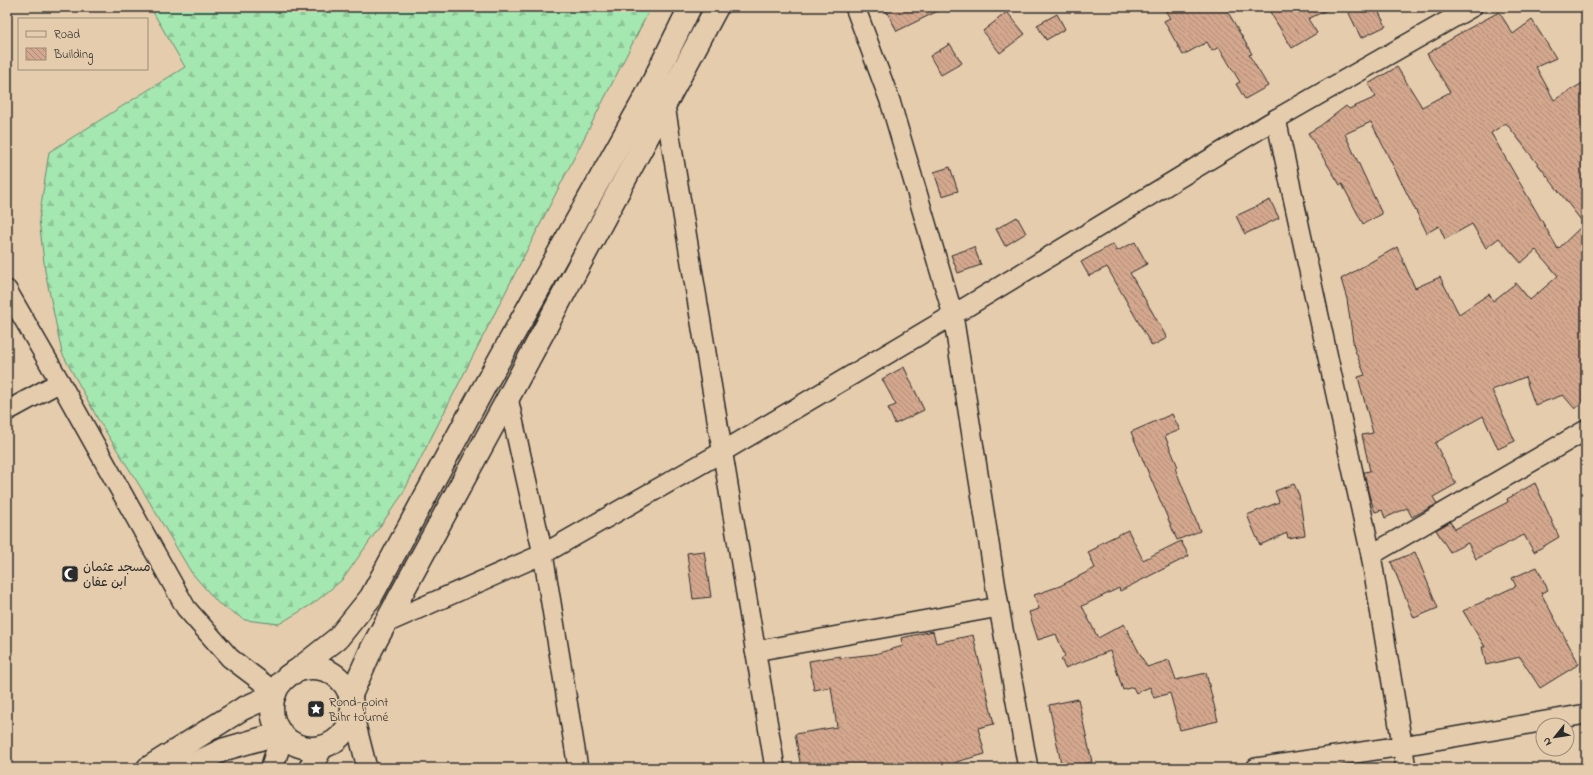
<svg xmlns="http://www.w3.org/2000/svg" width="1593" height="775" viewBox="0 0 1593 775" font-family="'Indie Flower','Playpen Sans Arabic',sans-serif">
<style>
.forest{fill:url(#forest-firs);stroke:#68896e}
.building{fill:url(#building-back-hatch);stroke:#2b2b2b;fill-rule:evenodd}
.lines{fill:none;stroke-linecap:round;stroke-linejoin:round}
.minor-casing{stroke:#2b2b2b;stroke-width:22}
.tertiary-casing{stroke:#2b2b2b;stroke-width:25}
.secondary-casing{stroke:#2b2b2b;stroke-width:25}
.minor{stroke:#e5ccad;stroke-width:19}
.tertiary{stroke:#e5ccad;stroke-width:22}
.secondary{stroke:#e5ccad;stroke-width:22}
.labels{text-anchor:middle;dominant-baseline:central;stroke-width:3;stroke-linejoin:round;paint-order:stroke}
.poi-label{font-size:13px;fill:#2b2b2b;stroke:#e5ccad;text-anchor:start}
</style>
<defs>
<pattern id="forest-firs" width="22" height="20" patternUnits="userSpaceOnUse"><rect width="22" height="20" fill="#a4e7b1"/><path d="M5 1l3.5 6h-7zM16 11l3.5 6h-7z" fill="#8dc698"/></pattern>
<pattern id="building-back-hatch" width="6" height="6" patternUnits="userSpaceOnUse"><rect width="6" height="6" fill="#d4a88e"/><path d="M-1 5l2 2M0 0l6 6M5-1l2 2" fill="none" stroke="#ac8974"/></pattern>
</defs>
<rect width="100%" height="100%" fill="#e5ccad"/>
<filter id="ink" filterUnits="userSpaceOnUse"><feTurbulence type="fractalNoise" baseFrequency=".025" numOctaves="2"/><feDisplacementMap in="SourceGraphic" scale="8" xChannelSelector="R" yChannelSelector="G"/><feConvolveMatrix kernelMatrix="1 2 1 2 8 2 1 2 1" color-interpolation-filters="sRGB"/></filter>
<g filter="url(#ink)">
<path class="forest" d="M 150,7 L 651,7 L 402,495 L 343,579 L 314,603 L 279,624 L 245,620 L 218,603 L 191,572 L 143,491 L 99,421 L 62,353 L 45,271 L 39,219 L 49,152 L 185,67 Z"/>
<g class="building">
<path d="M 884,7 L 946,7 L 897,31 Z"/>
<path d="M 1163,7 L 1225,7 L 1252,54 L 1249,55 L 1268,86 L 1245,99 L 1236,84 L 1240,82 L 1219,47 L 1212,51 L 1207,42 L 1183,55 L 1164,21 L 1170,18 Z"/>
<path d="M 1267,7 L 1333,7 L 1308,19 L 1317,33 L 1292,48 Z"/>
<path d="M 1346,7 L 1376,7 L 1386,26 L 1361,38 Z"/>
<path d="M 1007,12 L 1025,34 L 1000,53 L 983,31 Z"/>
<path d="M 1499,12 L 1513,34 L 1532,20 L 1556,58 L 1536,67 L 1554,100 L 1586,81 L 1586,400 L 1575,409 L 1563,395 L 1535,405 L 1525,377 L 1492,390 L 1515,441 L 1498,449 L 1483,416 L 1435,443 L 1456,484 L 1433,497 L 1437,504 L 1412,517 L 1407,508 L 1385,518 L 1382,510 L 1375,512 L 1369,495 L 1364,472 L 1370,471 L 1362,435 L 1373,433 L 1358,377 L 1365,375 L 1354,348 L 1347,299 L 1341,279 L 1397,247 L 1415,288 L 1440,277 L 1459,314 L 1489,294 L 1493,301 L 1516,283 L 1530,300 L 1558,276 L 1536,250 L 1521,263 L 1499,238 L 1486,248 L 1472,224 L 1445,239 L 1439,226 L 1427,233 L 1371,122 L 1345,134 L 1382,214 L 1363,224 L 1342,184 L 1340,185 L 1308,133 L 1320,126 L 1346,106 L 1349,109 L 1376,97 L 1368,84 L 1397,67 L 1422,107 L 1450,92 L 1427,54 L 1453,38 L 1453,37 ZM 1506,123 L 1584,224 L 1558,249 L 1491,133 Z"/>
<path d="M 1057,14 L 1065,29 L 1046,40 L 1037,25 Z"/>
<path d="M 950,44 L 962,63 L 941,75 L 930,56 Z"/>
<path d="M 950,167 L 958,191 L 942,196 L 934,172 Z"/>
<path d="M 1270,200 L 1279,218 L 1245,234 L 1236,216 Z"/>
<path d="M 1017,217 L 1026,233 L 1005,246 L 996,229 Z"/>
<path d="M 1135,242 L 1147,264 L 1130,273 L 1167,338 L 1152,346 L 1107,267 L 1089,276 L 1081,262 L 1113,244 L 1117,251 Z"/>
<path d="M 974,247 L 981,265 L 958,273 L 951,255 Z"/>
<path d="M 904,367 L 924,410 L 895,424 L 888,408 L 896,405 L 882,379 Z"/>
<path d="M 1172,414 L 1180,430 L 1165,436 L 1178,467 L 1175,468 L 1200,531 L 1177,540 L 1131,432 Z"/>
<path d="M 1535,483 L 1559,537 L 1534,552 L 1524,535 L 1476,559 L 1468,543 L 1450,552 L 1436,530 L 1450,522 L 1455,529 L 1508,502 L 1507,499 Z"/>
<path d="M 1294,484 L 1299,495 L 1305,535 L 1288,538 L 1287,533 L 1260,545 L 1247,515 L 1279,502 L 1275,491 Z"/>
<path d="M 1128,530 L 1143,560 L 1181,541 L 1189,556 L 1120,591 L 1119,588 L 1082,606 L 1098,638 L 1124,624 L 1147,667 L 1169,660 L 1176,680 L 1206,673 L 1218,721 L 1180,730 L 1170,693 L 1154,698 L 1150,687 L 1136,693 L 1133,687 L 1123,690 L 1110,651 L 1065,668 L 1061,659 L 1065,656 L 1056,634 L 1038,640 L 1029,612 L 1039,609 L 1034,595 L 1060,586 L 1095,568 L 1088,552 L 1098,547 L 1097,545 Z"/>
<path d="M 704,551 L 711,597 L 693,599 L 687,553 Z"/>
<path d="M 1415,552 L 1438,608 L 1414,618 L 1391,562 Z"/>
<path d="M 1537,567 L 1548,590 L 1541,593 L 1579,664 L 1540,688 L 1520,657 L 1486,665 L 1482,647 L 1485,647 L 1463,611 L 1516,586 L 1512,578 Z"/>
<path d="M 933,631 L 936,643 L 973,635 L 994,724 L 978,728 L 985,754 L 956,762 L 953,768 L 870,768 L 868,763 L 855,768 L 801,768 L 795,734 L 837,727 L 831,687 L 814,690 L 809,661 L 840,656 L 840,658 L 875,654 L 903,646 L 901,638 Z"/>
<path d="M 1078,699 L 1092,762 L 1062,768 L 1049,705 Z"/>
</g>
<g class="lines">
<defs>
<g id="minor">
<path d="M 855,7 L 890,101 L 953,315 L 999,607 L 1028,768"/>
<path d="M 665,106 L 775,768"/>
<path d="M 1276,119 L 1371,555 L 1406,768"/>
<path d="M 7,290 L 60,382 L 186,608 L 230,658 L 275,692"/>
<path d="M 508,398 L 543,554 L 578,768"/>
<path d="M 7,411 L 60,382"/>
<path d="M 1371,555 L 1586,430"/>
<path d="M 386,623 L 543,554 L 722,452 L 953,315 L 1276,119 L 1472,7"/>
<path d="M 755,651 L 999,607"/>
<path d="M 352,709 L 367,768"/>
<path d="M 1256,768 L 1402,746 L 1586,714"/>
</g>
<g id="tertiary">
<path d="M 148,768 L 242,709 L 275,694"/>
<path d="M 186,768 L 225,749 L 281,733"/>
</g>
<g id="secondary">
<circle cx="312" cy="708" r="40"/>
<path d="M 295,672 L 338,638 L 371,597 L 483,389 L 646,96 L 690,7"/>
<path d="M 350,697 L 372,648 L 508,398 L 717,7"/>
<path d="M 272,768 L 282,735"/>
<path d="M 310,768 L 322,747"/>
</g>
</defs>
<use href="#minor" class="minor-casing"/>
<use href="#tertiary" class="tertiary-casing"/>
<use href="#secondary" class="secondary-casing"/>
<use href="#minor" class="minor"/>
<use href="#tertiary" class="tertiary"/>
<use href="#secondary" class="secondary"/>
</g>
</g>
<defs>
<symbol id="mosque-square" viewBox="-11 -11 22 22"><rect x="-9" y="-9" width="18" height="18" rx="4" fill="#2b2b2b" stroke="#e5ccad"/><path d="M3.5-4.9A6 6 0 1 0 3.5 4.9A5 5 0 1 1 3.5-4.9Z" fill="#fff"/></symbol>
<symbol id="sight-square" viewBox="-11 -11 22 22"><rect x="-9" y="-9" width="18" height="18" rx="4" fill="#2b2b2b" stroke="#e5ccad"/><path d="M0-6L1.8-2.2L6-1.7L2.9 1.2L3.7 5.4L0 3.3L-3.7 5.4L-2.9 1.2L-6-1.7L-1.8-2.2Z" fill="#fff"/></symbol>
</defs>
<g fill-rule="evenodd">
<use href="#mosque-square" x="60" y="564" width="20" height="20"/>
<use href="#sight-square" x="306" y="699" width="20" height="20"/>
</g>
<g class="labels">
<g class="poi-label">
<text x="83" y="567">مسجد عثمان<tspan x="83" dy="15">ابن عفان</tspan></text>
<text x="329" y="702">Rond-point<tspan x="329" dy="15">Bihr tourné</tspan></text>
</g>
</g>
<rect width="1593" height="775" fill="none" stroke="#e5ccad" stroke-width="24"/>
<rect x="12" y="12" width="1569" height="751" fill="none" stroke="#2b2b2b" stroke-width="1.5" filter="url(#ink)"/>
<rect x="18" y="18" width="130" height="52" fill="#e5ccad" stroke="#9b8c79"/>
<rect x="26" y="31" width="20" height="6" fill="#e5ccad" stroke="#9b8c79"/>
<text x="54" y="38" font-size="12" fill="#2b2b2b">Road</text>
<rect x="26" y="48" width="20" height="12" fill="url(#building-back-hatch)" stroke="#9b8c79"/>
<text x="54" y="58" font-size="12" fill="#2b2b2b">Building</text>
<g transform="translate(1555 737) rotate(240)"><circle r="19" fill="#e5ccad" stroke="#9b8c79"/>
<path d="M0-3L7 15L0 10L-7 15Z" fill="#2b2b2b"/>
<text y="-6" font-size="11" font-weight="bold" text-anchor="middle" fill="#2b2b2b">N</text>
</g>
</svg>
